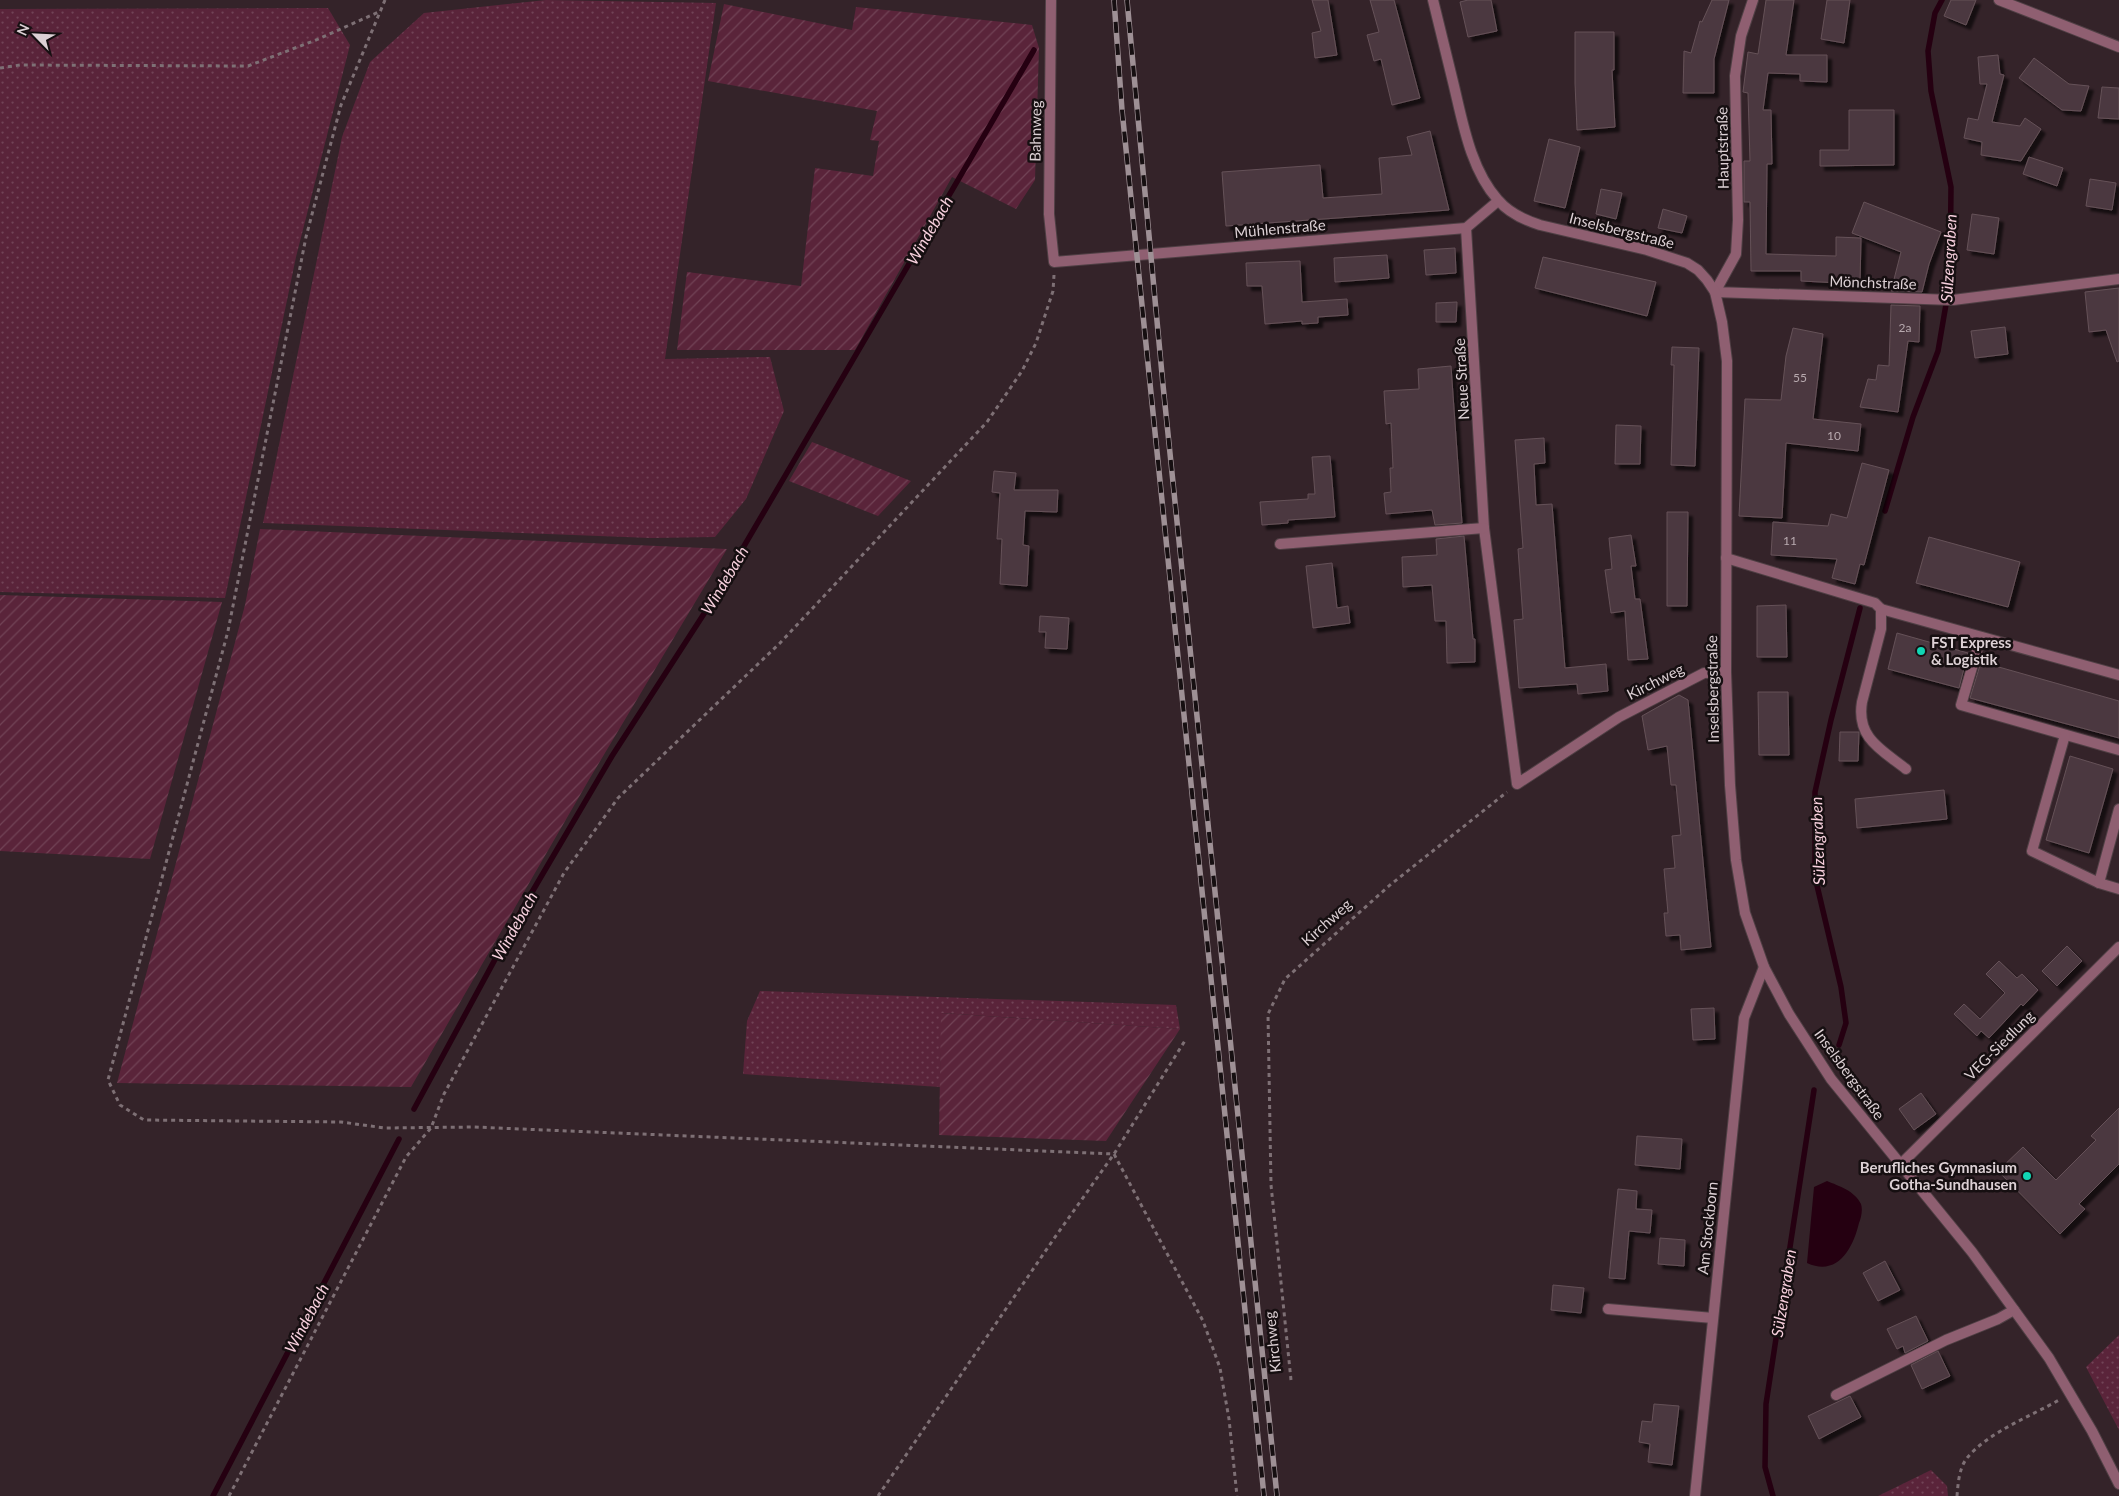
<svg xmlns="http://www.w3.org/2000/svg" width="2119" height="1496" viewBox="0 0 2119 1496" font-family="Lato,sans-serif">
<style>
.grass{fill:url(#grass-dots)}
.garden{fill:url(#garden-furrows)}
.water{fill:#250011}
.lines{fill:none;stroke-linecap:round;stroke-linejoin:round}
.stream{stroke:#250011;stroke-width:5.5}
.building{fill:#4c393f;stroke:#655158;filter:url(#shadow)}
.service-casing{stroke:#4f3f44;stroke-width:12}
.minor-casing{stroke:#4f3f44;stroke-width:12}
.tertiary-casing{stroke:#4f3f44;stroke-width:12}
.path{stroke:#7e7075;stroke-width:3;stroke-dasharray:4 4;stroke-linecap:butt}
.service{stroke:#8f5f71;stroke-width:10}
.minor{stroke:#8f5f71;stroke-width:10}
.tertiary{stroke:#8f5f71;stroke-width:10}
.rail-casing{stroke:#9e9095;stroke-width:5.5}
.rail{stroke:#160f11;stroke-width:4;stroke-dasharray:11;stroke-linecap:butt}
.poi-dot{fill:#11d5b4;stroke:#160f11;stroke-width:2}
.labels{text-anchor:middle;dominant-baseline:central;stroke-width:5;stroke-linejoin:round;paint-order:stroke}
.number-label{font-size:12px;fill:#b8aaaf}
.street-label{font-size:15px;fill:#dcd0d4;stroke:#160f11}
.poi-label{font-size:15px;font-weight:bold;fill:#dcd0d4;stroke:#160f11;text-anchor:start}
.water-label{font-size:16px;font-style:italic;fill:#f7d0dd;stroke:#160f11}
</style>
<defs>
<pattern id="grass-dots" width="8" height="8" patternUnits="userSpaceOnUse" patternTransform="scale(1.25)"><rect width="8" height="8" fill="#5a243a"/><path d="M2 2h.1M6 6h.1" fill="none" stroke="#714356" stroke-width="1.8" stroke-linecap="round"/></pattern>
<pattern id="garden-furrows" width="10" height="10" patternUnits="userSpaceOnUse" patternTransform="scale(1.25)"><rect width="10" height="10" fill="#5a243a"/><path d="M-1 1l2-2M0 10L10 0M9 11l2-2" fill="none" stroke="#714356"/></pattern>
<filter id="shadow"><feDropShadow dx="4.5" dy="4.5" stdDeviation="1" flood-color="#0009"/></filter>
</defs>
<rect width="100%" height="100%" fill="#342329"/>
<g class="grass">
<path d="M 546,0 L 716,3 L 665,359 L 770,357 L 784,411 L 746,499 L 715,537 L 651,538 L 263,523 L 342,137 L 370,62 L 424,13 Z"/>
<path d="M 328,8 L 350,45 L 296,257 L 225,598 L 0,592 L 0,9 Z"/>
<path d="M 760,991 L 1176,1005 L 1180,1029 L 942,1013 L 940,1087 L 743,1074 L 747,1021 Z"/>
<path d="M 2119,1335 L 2119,1430 L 2086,1367 Z"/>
<path d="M 1931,1470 L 1947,1486 L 1948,1496 L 1878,1496 Z"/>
</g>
<g class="garden">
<path d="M 724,4 L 852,30 L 856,7 L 1032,25 L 1039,48 L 1035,180 L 1016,209 L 952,177 L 855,350 L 677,350 L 687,272 L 801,286 L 815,168 L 873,176 L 879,141 L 870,140 L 877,111 L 708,81 Z"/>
<path d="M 812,442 L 911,481 L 878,516 L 789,481 Z"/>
<path d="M 260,529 L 727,549 L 590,778 L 411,1087 L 117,1083 L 245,605 Z"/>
<path d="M 0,595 L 222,602 L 150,859 L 0,851 Z"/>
<path d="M 941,1013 L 1180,1029 L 1106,1141 L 939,1135 Z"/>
</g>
<path class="water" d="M 1827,1181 C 1839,1186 1855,1191 1861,1204 C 1863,1210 1861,1218 1859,1223 C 1853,1248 1838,1277 1807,1263 L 1814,1187 Z"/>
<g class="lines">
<g class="stream">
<path d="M 1885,511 L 1913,417 L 1938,351 L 1950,281 L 1951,187 L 1931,91 L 1928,51 L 1935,13 L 1942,0"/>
<path d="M 1839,1045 L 1846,1023 L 1841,987 L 1815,877 L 1815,792 L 1831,720 L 1860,608"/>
<path d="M 414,1109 L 525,904 L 612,756 L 709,606 L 1034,50"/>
<path d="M 213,1496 L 399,1139"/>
<path d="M 1773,1496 L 1765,1467 L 1766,1404 L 1814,1090"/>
</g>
</g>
<g class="building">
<path d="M 1312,0 L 1328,0 L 1337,55 L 1315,58 L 1312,33 L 1321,31 Z"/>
<path d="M 1370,0 L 1394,0 L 1420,98 L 1392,105 L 1381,59 L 1374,61 L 1367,35 L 1379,32 Z"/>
<path d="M 1468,0 L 1491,0 L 1497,31 L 1468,37 L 1460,2 Z"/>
<path d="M 1712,0 L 1729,0 L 1714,59 L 1714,93 L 1683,93 L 1684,51 L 1691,53 L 1700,21 L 1702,22 Z"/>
<path d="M 1766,0 L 1794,0 L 1786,55 L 1827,55 L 1827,82 L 1800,81 L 1800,74 L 1768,73 L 1763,110 L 1771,110 L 1772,164 L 1767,164 L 1766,254 L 1836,256 L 1836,237 L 1861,238 L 1860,284 L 1801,281 L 1801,271 L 1751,271 L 1750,202 L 1744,202 L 1744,161 L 1750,161 L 1748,93 L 1743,92 L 1748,52 L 1758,54 Z"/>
<path d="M 1827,0 L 1850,0 L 1844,43 L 1821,39 Z"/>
<path d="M 1951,0 L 1976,0 L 1966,25 L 1944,16 Z"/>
<path d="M 1575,32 L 1614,32 L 1614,70 L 1612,70 L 1615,127 L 1577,130 L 1575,83 Z"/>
<path d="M 1998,55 L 2000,74 L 2004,75 L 1992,122 L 2020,126 L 2025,118 L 2041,129 L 2021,161 L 1981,155 L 1982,142 L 1964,138 L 1968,118 L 1978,120 L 1987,84 L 1980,84 L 1978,57 Z"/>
<path d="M 2034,58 L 2069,84 L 2089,86 L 2081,111 L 2062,110 L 2019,78 Z"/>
<path d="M 2102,87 L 2119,88 L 2119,119 L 2098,118 Z"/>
<path d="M 1849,110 L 1894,110 L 1894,165 L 1820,166 L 1820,150 L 1849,150 Z"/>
<path d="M 1430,131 L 1449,210 L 1226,226 L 1222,172 L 1320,165 L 1323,198 L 1382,194 L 1379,158 L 1412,155 L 1407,137 Z"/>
<path d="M 1549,139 L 1580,147 L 1565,208 L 1534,201 Z"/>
<path d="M 2029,157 L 2063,168 L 2057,186 L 2023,174 Z"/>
<path d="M 2090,179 L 2116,183 L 2112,210 L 2086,206 Z"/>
<path d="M 1601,189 L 1622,193 L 1616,219 L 1596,214 Z"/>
<path d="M 1864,202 L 1941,232 L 1929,264 L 1922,292 L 1891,291 L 1901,252 L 1852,233 Z"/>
<path d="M 1663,209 L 1687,216 L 1682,233 L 1658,228 Z"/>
<path d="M 1972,214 L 1999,218 L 1994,254 L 1967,250 Z"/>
<path d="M 1455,248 L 1456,273 L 1426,275 L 1424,250 Z"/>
<path d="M 1387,255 L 1389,278 L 1335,282 L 1334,258 Z"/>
<path d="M 1543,257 L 1656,282 L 1647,316 L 1535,288 Z"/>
<path d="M 1300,261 L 1302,302 L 1347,299 L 1348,315 L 1318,317 L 1318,323 L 1302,324 L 1302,321 L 1265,324 L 1262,286 L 1247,286 L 1246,263 Z"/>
<path d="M 2119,288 L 2119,361 L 2117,362 L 2106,330 L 2089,332 L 2085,292 Z"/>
<path d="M 1457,302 L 1456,322 L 1436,322 L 1436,303 Z"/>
<path d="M 1891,305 L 1920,306 L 1919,342 L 1908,341 L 1898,412 L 1860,407 L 1868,379 L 1876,380 L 1878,365 L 1889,366 Z"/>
<path d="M 2005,327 L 2008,354 L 1975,358 L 1971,331 Z"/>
<path d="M 1793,328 L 1823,334 L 1813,419 L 1861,424 L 1858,451 L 1786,443 L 1782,518 L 1739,516 L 1745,399 L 1781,400 L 1786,356 Z"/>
<path d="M 1672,347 L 1699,348 L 1695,466 L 1671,465 L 1674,365 L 1671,365 Z"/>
<path d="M 1451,366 L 1462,523 L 1435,525 L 1432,510 L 1386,514 L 1384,493 L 1391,492 L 1390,468 L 1393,468 L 1391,423 L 1386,424 L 1384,391 L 1419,389 L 1418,369 Z"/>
<path d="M 1616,425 L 1641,426 L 1640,464 L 1615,464 Z"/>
<path d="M 1544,438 L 1545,463 L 1534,464 L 1536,505 L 1552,504 L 1565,668 L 1606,664 L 1608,691 L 1578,694 L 1577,684 L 1519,688 L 1514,620 L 1523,619 L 1518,549 L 1523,548 L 1515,440 Z"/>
<path d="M 1330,456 L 1335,517 L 1288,520 L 1288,523 L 1262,525 L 1260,502 L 1308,499 L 1308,494 L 1315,494 L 1312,457 Z"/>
<path d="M 1862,463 L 1889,470 L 1864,565 L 1860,564 L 1855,584 L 1832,578 L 1837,559 L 1771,555 L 1773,522 L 1828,526 L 1831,514 L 1847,518 Z"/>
<path d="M 994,471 L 1016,473 L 1014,490 L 1058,490 L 1057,512 L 1025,511 L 1023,545 L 1029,546 L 1027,586 L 1000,584 L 1002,539 L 997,539 L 1000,493 L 992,492 Z"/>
<path d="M 1667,512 L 1688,512 L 1687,606 L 1667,606 Z"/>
<path d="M 1631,535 L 1636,566 L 1631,566 L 1635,599 L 1640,599 L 1648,659 L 1628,660 L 1625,611 L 1611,613 L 1605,570 L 1612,569 L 1609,538 Z"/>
<path d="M 1464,536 L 1473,639 L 1475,639 L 1475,662 L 1447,663 L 1446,621 L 1435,621 L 1432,585 L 1403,587 L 1402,557 L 1437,555 L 1436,539 Z"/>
<path d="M 1929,537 L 2020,562 L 2008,607 L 1916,583 Z"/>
<path d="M 1332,563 L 1337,608 L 1348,606 L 1350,623 L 1313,628 L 1306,566 Z"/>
<path d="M 1786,605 L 1787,657 L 1757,657 L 1757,606 Z"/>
<path d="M 1040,616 L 1069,618 L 1067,649 L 1045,648 L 1046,632 L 1039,632 Z"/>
<path d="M 1897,633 L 1968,653 L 1959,688 L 1888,669 Z"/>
<path d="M 1981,662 L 2119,701 L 2119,738 L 1970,698 Z"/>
<path d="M 1758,692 L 1788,692 L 1789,755 L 1759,755 Z"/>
<path d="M 1679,695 L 1688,700 L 1711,947 L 1681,950 L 1680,935 L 1666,936 L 1664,913 L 1668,913 L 1664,869 L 1675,868 L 1672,836 L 1681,835 L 1676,785 L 1671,785 L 1667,746 L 1648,750 L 1642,716 Z"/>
<path d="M 1840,732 L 1859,732 L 1858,761 L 1839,761 Z"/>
<path d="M 2070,756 L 2113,769 L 2089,853 L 2046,840 Z"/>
<path d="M 1944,790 L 1947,819 L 1857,828 L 1855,799 Z"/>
<path d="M 2067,946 L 2082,961 L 2057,986 L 2042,971 Z"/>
<path d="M 1999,961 L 2017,978 L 2022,974 L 2038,990 L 2023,1006 L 2021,1004 L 1989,1038 L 1981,1031 L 1977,1036 L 1954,1014 L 1964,1004 L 1980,1019 L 2005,993 L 1986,974 Z"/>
<path d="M 1714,1008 L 1715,1039 L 1693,1040 L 1691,1009 Z"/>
<path d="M 1921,1093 L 1936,1114 L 1914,1130 L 1899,1109 Z"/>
<path d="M 2119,1108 L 2119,1164 L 2079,1204 L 2085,1209 L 2060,1234 L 1998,1171 L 2023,1147 L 2056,1180 L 2096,1140 L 2091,1136 Z"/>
<path d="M 1637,1136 L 1682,1139 L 1680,1169 L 1635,1165 Z"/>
<path d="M 1618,1189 L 1637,1191 L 1636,1209 L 1652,1210 L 1650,1233 L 1629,1231 L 1625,1279 L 1609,1278 Z"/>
<path d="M 1660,1238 L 1685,1240 L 1684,1266 L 1658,1264 Z"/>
<path d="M 1885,1261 L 1900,1290 L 1878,1301 L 1863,1273 Z"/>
<path d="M 1553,1285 L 1584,1288 L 1581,1313 L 1551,1310 Z"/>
<path d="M 1916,1316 L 1928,1341 L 1905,1353 L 1903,1346 L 1897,1349 L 1887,1329 Z"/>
<path d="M 1938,1351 L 1950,1376 L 1922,1389 L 1911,1365 Z"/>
<path d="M 1850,1396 L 1861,1417 L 1819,1439 L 1808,1416 Z"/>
<path d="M 1654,1404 L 1679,1406 L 1672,1465 L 1648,1462 L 1650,1444 L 1639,1442 L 1642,1421 L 1652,1422 Z"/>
</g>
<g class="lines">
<defs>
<g id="service">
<path d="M 1726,558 L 1875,603 L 1881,609 L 1881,629 L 1862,702 C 1856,738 1882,750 1906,769"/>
<path d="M 1881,609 L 2119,675"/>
<path d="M 1981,637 L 1961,705 L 2119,750"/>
<path d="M 2065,735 L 2032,851 L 2099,883"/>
<path d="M 2119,809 L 2099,883 L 2119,889"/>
<path d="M 1608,1309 L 1713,1318"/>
<path d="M 1836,1395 L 1946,1340 L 1998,1319 L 2014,1310"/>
</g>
<g id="minor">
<path d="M 1051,0 L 1049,214 L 1054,262 L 1466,228 L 1498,201"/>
<path d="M 1753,0 L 1741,36 L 1735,76 L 1738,220 L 1736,254 L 1715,292 L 1953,300 L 2119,279"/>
<path d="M 1999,0 L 2119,47"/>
<path d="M 1466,228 L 1484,528 L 1517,784 L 1619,717 L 1704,673 L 1726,672"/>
<path d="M 1280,544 L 1484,528"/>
<path d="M 1901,1164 L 2119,947"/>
<path d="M 1695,1496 L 1744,1018 L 1764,967"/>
</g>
<path id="tertiary" d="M 1433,0 C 1440,29 1447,57 1454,86 C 1463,124 1471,170 1498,200 C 1509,213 1524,220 1540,225 L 1647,250 L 1687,263 L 1698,270 L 1707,280 L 1715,292 L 1722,322 L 1727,361 L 1726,672 L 1730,785 L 1736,860 L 1745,913 L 1764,967 L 1789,1014 L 1831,1079 L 1972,1252 L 2049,1358 L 2092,1431 L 2119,1484"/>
</defs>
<use href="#service" class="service-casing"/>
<use href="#minor" class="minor-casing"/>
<use href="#tertiary" class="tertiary-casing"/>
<g class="path">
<path d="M 385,0 L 341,105 L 306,237 L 228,631 L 108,1080 L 120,1105 L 144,1120 L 341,1122 L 385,1128 L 474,1127 L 1114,1154 L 1203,1321 L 1220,1368 L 1229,1419 L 1237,1496"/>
<path d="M 0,68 L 20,65 L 248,66 L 316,40 L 381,11"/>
<path d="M 1291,1380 L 1271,1185 L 1268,1014 L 1285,979 L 1390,885 L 1507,792"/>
<path d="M 229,1496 L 406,1157 L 431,1128 L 444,1094 L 564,873 L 618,798 L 780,643 L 987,422 L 1022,371 L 1036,343 L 1053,291 L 1054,275"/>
<path d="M 878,1496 L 1053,1240 L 1114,1154 L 1186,1039"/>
<path d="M 1957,1496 C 1958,1484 1959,1468 1967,1458 C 1987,1433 2031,1416 2059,1400"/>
</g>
<use href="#service" class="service"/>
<use href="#minor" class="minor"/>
<use href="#tertiary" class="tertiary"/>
<defs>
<g id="rail">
<path d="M 1114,0 L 1122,110 L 1264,1496"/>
<path d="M 1127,0 L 1163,385 L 1277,1496"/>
</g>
</defs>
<use href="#rail" class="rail-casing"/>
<use href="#rail" class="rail"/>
</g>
<g class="poi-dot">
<circle cx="1921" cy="651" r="5"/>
<circle cx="2027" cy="1176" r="5"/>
</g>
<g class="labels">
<g class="number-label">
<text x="1905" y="327">2a</text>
<text x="1800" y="377">55</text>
<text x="1834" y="435">10</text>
<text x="1790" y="540">11</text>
</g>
<g class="street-label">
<text transform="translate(1035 131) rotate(-89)">Bahnweg</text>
<text transform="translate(1722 148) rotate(-91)">Hauptstraße</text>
<text transform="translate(1280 228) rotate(-5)">Mühlenstraße</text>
<text transform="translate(1622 230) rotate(14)">Inselsbergstraße</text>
<text transform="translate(1873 282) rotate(2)">Mönchstraße</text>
<text transform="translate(1461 379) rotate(-93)">Neue Straße</text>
<text transform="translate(1655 681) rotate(-27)">Kirchweg</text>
<text transform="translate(1712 689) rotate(-91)">Inselsbergstraße</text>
<text transform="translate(1326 922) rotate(-42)">Kirchweg</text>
<text transform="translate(1999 1045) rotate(-45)">VEG-Siedlung</text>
<text transform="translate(1850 1074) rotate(54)">Inselsbergstraße</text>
<text transform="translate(1707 1228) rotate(-84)">Am Stockborn</text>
<text transform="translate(1272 1342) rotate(-96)">Kirchweg</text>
</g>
<g class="poi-label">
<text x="1931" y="642">FST Express<tspan x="1931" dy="17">&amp; Logistik</tspan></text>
<text x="2017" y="1167" text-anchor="end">Berufliches Gymnasium<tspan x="2017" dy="17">Gotha-Sundhausen</tspan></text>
</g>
<g class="water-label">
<text transform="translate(929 230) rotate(-60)">Windebach</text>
<text transform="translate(1948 258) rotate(-87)">Sülzengraben</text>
<text transform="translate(724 580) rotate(-59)">Windebach</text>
<text transform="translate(1817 841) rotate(-92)">Sülzengraben</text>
<text transform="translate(514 926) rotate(-61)">Windebach</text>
<text transform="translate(1783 1293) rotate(-81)">Sülzengraben</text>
<text transform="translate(306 1318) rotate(-62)">Windebach</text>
</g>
</g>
<g transform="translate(35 35) rotate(294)" stroke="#160f11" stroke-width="4" paint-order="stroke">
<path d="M0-4L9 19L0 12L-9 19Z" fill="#dcd0d4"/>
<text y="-8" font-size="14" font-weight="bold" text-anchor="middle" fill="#dcd0d4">N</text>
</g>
</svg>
